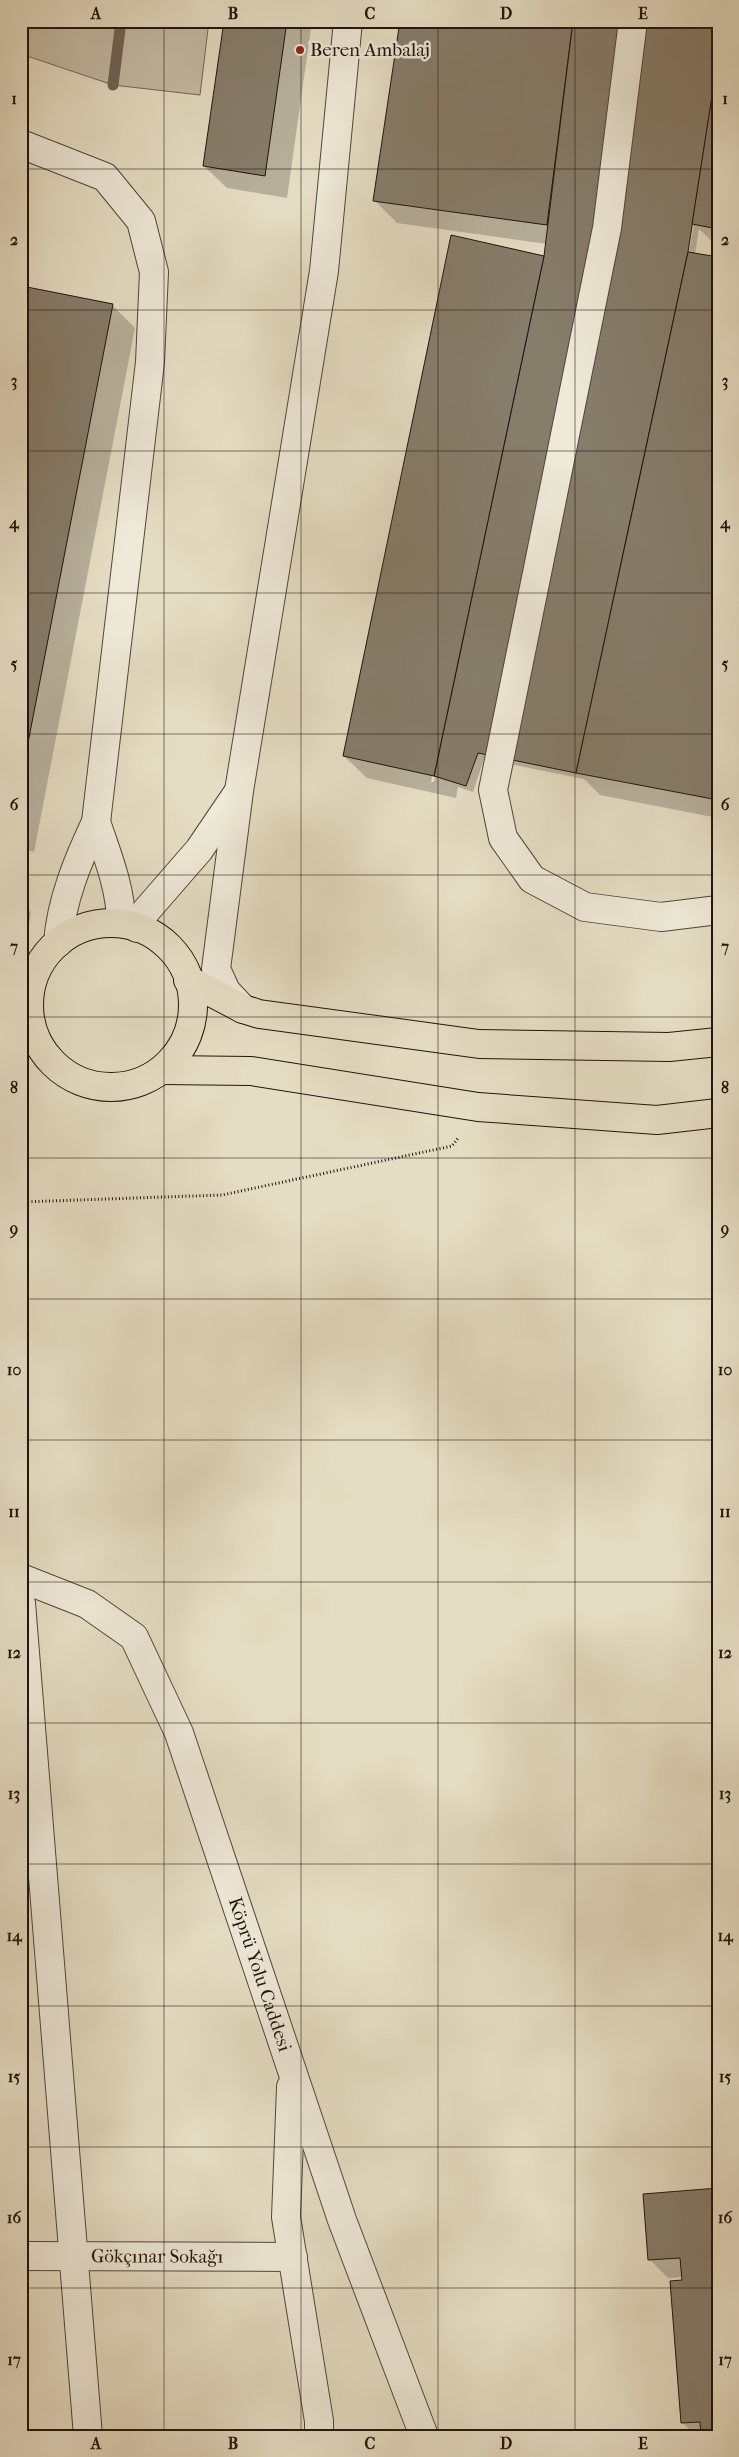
<svg xmlns="http://www.w3.org/2000/svg" width="739" height="2457" viewBox="0 0 739 2457" font-family="'IM FELL French Canon',serif">
<style>
.green{fill:#c3bba4;stroke:#716858}
.shadow{fill:#0003;fill-rule:evenodd}
.lines{fill:none;stroke-linecap:round;stroke-linejoin:round}
.stream{stroke:#6e6455;stroke-width:11}
.building{fill:#867d6b;stroke:#1f140c}
.minor-casing{stroke:#50463a;stroke-width:30}
.major-casing{stroke:#1f140c;stroke-width:30}
.path{stroke:#1f140c;stroke-width:3;stroke-dasharray:1 2.5;stroke-linecap:butt}
.minor{stroke:#eee9d8;stroke-width:28}
.major{stroke:#e5ddc3;stroke-width:28}
.grid{fill:none;stroke:#1f140c;stroke-width:1;stroke-opacity:0.55}
.poi-dot{fill:#8f2418;stroke:#eee9d8;stroke-width:2}
.labels{text-anchor:middle;dominant-baseline:central;stroke-width:5;stroke-linejoin:round;paint-order:stroke}
.poi-label{font-size:19px;fill:#1f140c;stroke:#eee9d8;text-anchor:start}
.street-label{font-size:19px;fill:#1f140c;stroke:#eee9d8}
.neatline{fill:none;stroke:#1f140c;stroke-width:2}
.grid-label{font-size:16px;text-anchor:middle;font-weight:bold;fill:#1f140c}
</style>
<rect width="100%" height="100%" fill="#e5ddc3"/>
<filter id="stains"><feTurbulence type="fractalNoise" baseFrequency=".004" numOctaves="4"/><feColorMatrix values="0 0 0 0 .2 0 0 0 0 .09 0 0 0 0 .02 0 0 0 .5 -.17"/></filter>
<radialGradient id="worn" r=".72"><stop offset=".6" stop-color="#630" stop-opacity="0"/><stop offset="1" stop-color="#630" stop-opacity=".3"/></radialGradient>
<path class="green" d="M 21,21 L 209,21 L 200,95 L 113,85 L 21,54 Z"/>
<g class="shadow">
<path d="M 225,21 L 312,21 L 287,198 L 227,188 L 204,166 Z"/>
<path d="M 401,21 L 718,21 L 718,247 L 699,229 L 695,254 L 718,259 L 718,818 L 600,795 L 584,779 L 484,759 L 473,792 L 458,787 L 456,798 L 367,778 L 344,756 L 545,258 L 547,244 L 397,223 L 374,200 ZM 692,222 L 694,224 L 688,258 L 686,258 ZM 540,272 L 542,272 L 434,782 L 431,782 Z"/>
<path d="M 21,287 L 112,305 L 135,328 L 34,852 L 21,849 Z"/>
<path d="M 21,903 L 31,912 L 27,938 L 21,938 Z"/>
<path d="M 718,2190 L 718,2436 L 696,2436 L 683,2423 L 683,2277 L 668,2278 L 649,2259 Z"/>
</g>
<g class="lines">
<path class="stream" d="M 113,85 L 121,21"/>
</g>
<g class="building">
<path d="M 224,21 L 287,21 L 265,176 L 203,166 Z"/>
<path d="M 400,21 L 573,21 L 547,225 L 373,201 Z"/>
<path d="M 573,21 L 718,21 L 718,58 L 688,252 L 576,773 L 478,753 L 466,786 L 434,776 L 544,256 Z"/>
<path d="M 718,58 L 718,229 L 692,224 Z"/>
<path d="M 451,235 L 544,256 L 434,776 L 343,756 Z"/>
<path d="M 688,252 L 718,257 L 718,800 L 576,773 Z"/>
<path d="M 21,286 L 27,287 L 21,316 Z"/>
<path d="M 27,287 L 113,304 L 21,779 L 21,316 Z"/>
<path d="M 718,2188 L 718,2436 L 701,2436 L 700,2422 L 681,2423 L 670,2281 L 682,2280 L 680,2258 L 648,2260 L 643,2194 Z"/>
</g>
<g class="lines">
<defs>
<g id="minor">
<path d="M 633,21 L 607,228 L 493,790 L 503,838 L 532,879 L 585,907 L 661,917 L 718,910"/>
<path d="M 21,144 L 105,177 L 141,221 L 154,272 L 150,362 L 96,822 C 78,860 61,901 58,943"/>
<path d="M 96,822 C 107,855 121,888 121,923"/>
<path d="M 137,928 L 146,911 L 199,850 L 237,794"/>
<path d="M 243,1009 L 226,991 L 216,969 L 239,791 L 324,271 L 348,21"/>
<path id="s1" d="M 21,1578 L 87,1604 L 134,1637 L 179,1733 L 342,2220 L 424,2436"/>
<path d="M 21,1603 L 88,2436"/>
<path d="M 291,2087 L 286,2217 L 319,2421 L 319,2436"/>
<path id="s2" d="M 21,2256 L 293,2257"/>
</g>
<g id="major">
<circle cx="111" cy="1005" r="82"/>
<path d="M 188,980 L 243,1009 L 259,1014 L 479,1044 L 669,1047 L 718,1042"/>
<path d="M 162,1070 L 251,1071 L 478,1107 L 657,1120 L 718,1113"/>
</g>
</defs>
<use href="#minor" class="minor-casing"/>
<use href="#major" class="major-casing"/>
<path class="path" d="M 21,1202 L 222,1195 L 452,1146 L 459,1137"/>
<use href="#minor" class="minor"/>
<use href="#major" class="major"/>
</g>
<path class="grid" d="M 164,21 L 164,2436M 301,21 L 301,2436M 438,21 L 438,2436M 575,21 L 575,2436M 21,169 L 718,169M 21,310 L 718,310M 21,451 L 718,451M 21,593 L 718,593M 21,734 L 718,734M 21,875 L 718,875M 21,1017 L 718,1017M 21,1158 L 718,1158M 21,1299 L 718,1299M 21,1440 L 718,1440M 21,1582 L 718,1582M 21,1723 L 718,1723M 21,1864 L 718,1864M 21,2006 L 718,2006M 21,2147 L 718,2147M 21,2288 L 718,2288"/>
<circle class="poi-dot" cx="300" cy="50" r="5"/>
<g class="labels">
<g class="poi-label">
<text x="310" y="50">Beren Ambalaj</text>
</g>
<g class="street-label">
<text stroke="none"><textPath href="#s1" startOffset="489">Köprü Yolu Caddesi</textPath></text>
<text stroke="none"><textPath href="#s2" startOffset="136">Gökçınar Sokağı</textPath></text>
</g>
</g>
<rect width="739" height="2457" fill="none" stroke="#e5ddc3" stroke-width="55"/>
<rect x="28" y="28" width="684" height="2402" class="neatline"/>
<g class="grid-label">
<text x="96" y="19">A</text>
<text x="233" y="19">B</text>
<text x="370" y="19">C</text>
<text x="506" y="19">D</text>
<text x="643" y="19">E</text>
<text x="14" y="104">1</text>
<text x="725" y="104">1</text>
<text x="14" y="245">2</text>
<text x="725" y="245">2</text>
<text x="14" y="386">3</text>
<text x="725" y="386">3</text>
<text x="14" y="528">4</text>
<text x="725" y="528">4</text>
<text x="14" y="669">5</text>
<text x="725" y="669">5</text>
<text x="14" y="810">6</text>
<text x="725" y="810">6</text>
<text x="14" y="952">7</text>
<text x="725" y="952">7</text>
<text x="14" y="1093">8</text>
<text x="725" y="1093">8</text>
<text x="14" y="1234">9</text>
<text x="725" y="1234">9</text>
<text x="14" y="1375">10</text>
<text x="725" y="1375">10</text>
<text x="14" y="1517">11</text>
<text x="725" y="1517">11</text>
<text x="14" y="1658">12</text>
<text x="725" y="1658">12</text>
<text x="14" y="1799">13</text>
<text x="725" y="1799">13</text>
<text x="14" y="1941">14</text>
<text x="725" y="1941">14</text>
<text x="14" y="2082">15</text>
<text x="725" y="2082">15</text>
<text x="14" y="2223">16</text>
<text x="725" y="2223">16</text>
<text x="14" y="2365">17</text>
<text x="725" y="2365">17</text>
<text x="96" y="2449">A</text>
<text x="233" y="2449">B</text>
<text x="370" y="2449">C</text>
<text x="506" y="2449">D</text>
<text x="643" y="2449">E</text>
</g>
<rect width="100%" height="100%" filter="url(#stains)"/>
<rect width="100%" height="100%" fill="url(#worn)"/>
</svg>
